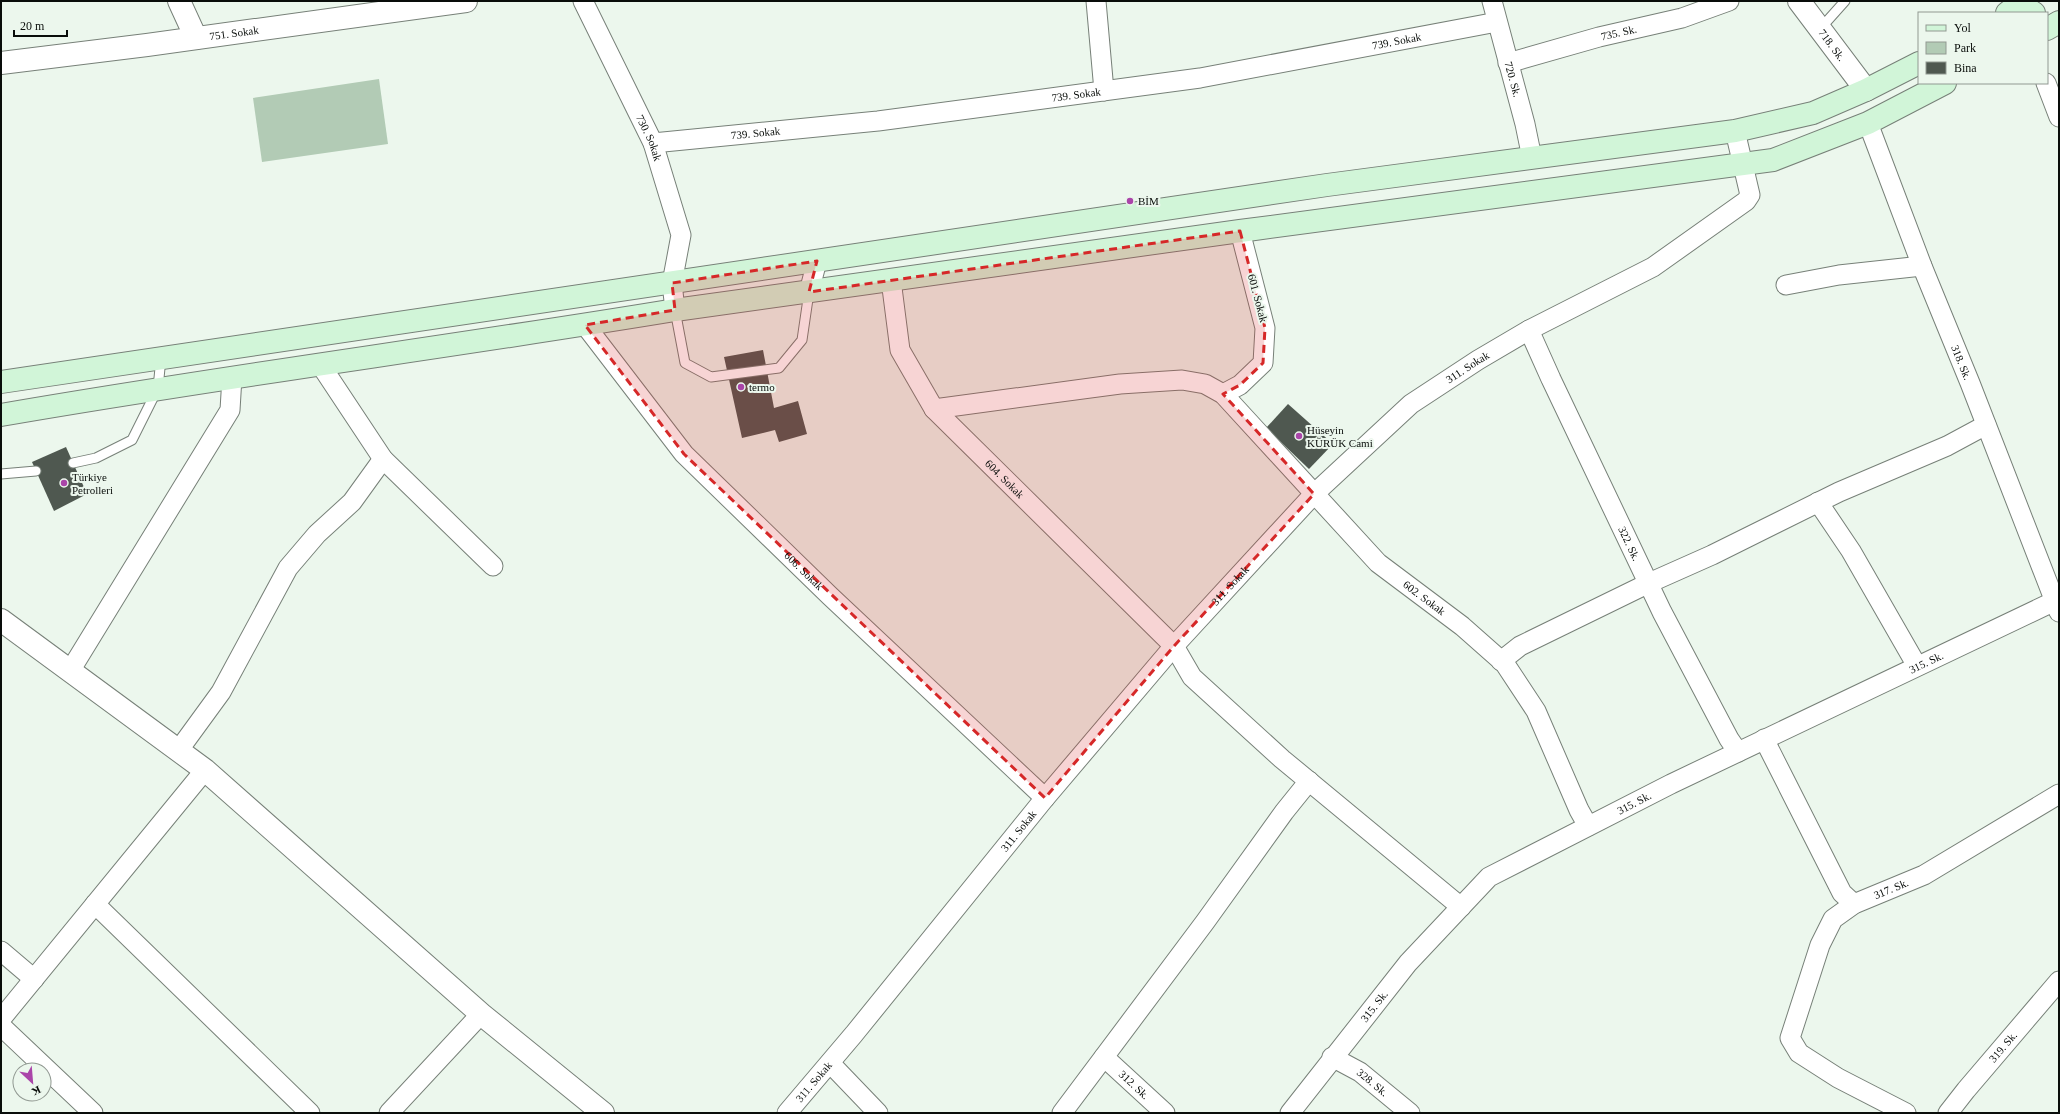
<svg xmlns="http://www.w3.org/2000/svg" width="2060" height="1114" viewBox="0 0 2060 1114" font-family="Georgia,serif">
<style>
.green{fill:#b2cbb5}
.building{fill:#4f5850}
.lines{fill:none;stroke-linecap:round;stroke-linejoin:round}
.service-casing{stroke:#778078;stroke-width:11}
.minor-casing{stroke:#778078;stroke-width:21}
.tertiary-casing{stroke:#778078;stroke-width:24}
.secondary-casing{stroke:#778078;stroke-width:24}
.service{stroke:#fff;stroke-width:9}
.minor{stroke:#fff;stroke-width:19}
.tertiary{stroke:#fff;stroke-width:22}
.secondary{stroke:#d1f5d8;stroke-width:22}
.marked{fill:#d62828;fill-opacity:0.2;stroke:#d62828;stroke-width:3;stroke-dasharray:8 5;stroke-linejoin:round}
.poi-dot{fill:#aa45a9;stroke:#ecf7ed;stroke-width:1.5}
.labels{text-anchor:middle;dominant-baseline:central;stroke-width:4;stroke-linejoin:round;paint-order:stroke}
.street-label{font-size:11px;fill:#090d0a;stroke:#ecf7ed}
.poi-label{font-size:11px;fill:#090d0a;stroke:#ecf7ed;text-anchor:start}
</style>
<rect width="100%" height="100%" fill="#ecf7ed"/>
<path class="green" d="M 379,79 L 388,144 L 262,162 L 253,98 Z"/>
<g class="building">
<path d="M 763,350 L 774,408 L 798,401 L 807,434 L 779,442 L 775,430 L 742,438 L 724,357 Z"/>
<path d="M 1288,404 L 1333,444 L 1309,469 L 1266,428 Z"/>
<path d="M 66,447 L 87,494 L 54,511 L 32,462 Z"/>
</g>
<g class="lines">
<defs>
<g id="service">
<path d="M 1820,29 L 1845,1"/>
<path d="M 675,310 L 685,363 L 711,377 L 779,368 L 802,340 L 809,292"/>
<path d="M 73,463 L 96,458 L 132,440 L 158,388 L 161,358"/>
<path d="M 1,474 L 36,471"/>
</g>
<g id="minor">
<path id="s1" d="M 583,1 L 653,143 L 681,235 L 672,283 L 675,310"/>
<path d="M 1096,1 L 1104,91"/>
<path id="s2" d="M 1492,1 L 1525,124 L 1532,158"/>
<path id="s3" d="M 1508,63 L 1599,37 L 1682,18 L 1729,1"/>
<path d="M 2046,83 L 2059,117"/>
<path id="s4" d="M 1868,123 L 1922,266 L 1970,383 L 2059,612"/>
<path id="s5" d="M 653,143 L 878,121 L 1200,78 L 1497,22"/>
<path id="s6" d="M 891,280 L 900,350 L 934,409 L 1174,646 L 1192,677 L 1282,759 L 1461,907"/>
<path d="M 1786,285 L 1839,275 L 1922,266"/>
<path d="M 809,292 L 817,261"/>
<path id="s7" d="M 585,325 L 684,454 L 830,596 L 1045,798"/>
<path id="s8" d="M 1529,330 L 1551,379 L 1662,612 L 1729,739 L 1738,752"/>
<path d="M 320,364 L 383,459 L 493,566"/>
<path d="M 1223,394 L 1240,385 L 1263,363 L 1265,328 L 1240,231"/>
<path id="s9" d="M 934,409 L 1120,384 L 1182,380 L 1205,384 L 1223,394 L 1378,563 L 1462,626 L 1505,664 L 1536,711 L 1579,810 L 1588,826"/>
<path d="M 1818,502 L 1851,551 L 1917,666"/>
<path d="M 1501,661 L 1520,646 L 1649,583 L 1712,555 L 1839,492 L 1947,446 L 1986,425"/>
<path d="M 70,671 L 230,410 L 232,377"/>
<path d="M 1764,739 L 1842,893 L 1854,904"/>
<path d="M 178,751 L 221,692 L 288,568 L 317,534 L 352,502 L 383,459"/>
<path d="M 95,904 L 310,1113"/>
<path d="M 1,951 L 34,979"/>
<path d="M 1,1019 L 205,770"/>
<path d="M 1,1026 L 93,1113"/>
<path id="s10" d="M 1104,1057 L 1165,1113"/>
<path id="s11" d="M 1332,1057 L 1360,1072 L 1410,1113"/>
<path d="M 830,1063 L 878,1113"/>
<path d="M 389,1113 L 481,1014"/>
<path id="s12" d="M 787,1113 L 854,1034 L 1045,798 L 1174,646 L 1314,494 L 1411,404 L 1478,360 L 1529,330 L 1653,267 L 1746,201 L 1750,195 L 1735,131"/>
<path d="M 1062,1113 L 1205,922 L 1284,812 L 1309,781"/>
<path id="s13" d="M 1290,1113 L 1408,963 L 1489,877 L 1671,784 L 2059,599"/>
<path id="s14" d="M 1906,1113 L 1838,1078 L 1799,1053 L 1790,1038 L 1820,945 L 1833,919 L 1854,904 L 1924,875 L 2059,794"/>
<path id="s15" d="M 1948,1113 L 1966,1090 L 2059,981"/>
</g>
<g id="tertiary">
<path d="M 179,1 L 196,38"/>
<path id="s16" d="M 1799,1 L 1866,90"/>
<path id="s17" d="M 1,63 L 147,45 L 466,1"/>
<path d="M 1,620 L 205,770 L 481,1014 L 603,1113"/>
</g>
<g id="secondary">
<path d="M 2007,13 C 2015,6 2025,6 2034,13"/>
<path d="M 2047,29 L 2059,22"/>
<path d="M 1,382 L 1327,185 L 1735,131 L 1813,113 L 1866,90 L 1919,63"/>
<path d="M 1,415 C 225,376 451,347 675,310 L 1240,231 L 1773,160 L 1868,123 L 1945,83"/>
</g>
</defs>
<use href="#service" class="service-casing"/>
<use href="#minor" class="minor-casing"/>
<use href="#tertiary" class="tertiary-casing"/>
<use href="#secondary" class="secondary-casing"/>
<use href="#service" class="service"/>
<use href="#minor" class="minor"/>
<use href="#tertiary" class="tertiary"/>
<use href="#secondary" class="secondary"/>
</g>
<path class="marked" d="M 1240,231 L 1265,328 L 1263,363 L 1240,385 L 1223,394 L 1314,494 L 1174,646 L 1045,798 L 684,454 L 585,325 L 675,310 L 672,283 L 817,261 L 809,292 Z"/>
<g class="poi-dot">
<circle cx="1130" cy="201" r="4"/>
<circle cx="741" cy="387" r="4"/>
<circle cx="1299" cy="436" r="4"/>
<circle cx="64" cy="483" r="4"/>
</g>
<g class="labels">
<g class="street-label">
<text stroke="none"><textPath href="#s17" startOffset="235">751. Sokak</textPath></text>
<text stroke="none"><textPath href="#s3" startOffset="115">735. Sk.</textPath></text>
<text stroke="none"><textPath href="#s5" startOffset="751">739. Sokak</textPath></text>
<text stroke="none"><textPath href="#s16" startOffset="55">718. Sk.</textPath></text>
<text stroke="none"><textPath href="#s2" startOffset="81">720. Sk.</textPath></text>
<text stroke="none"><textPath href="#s5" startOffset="426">739. Sokak</textPath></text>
<text stroke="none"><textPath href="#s5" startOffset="103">739. Sokak</textPath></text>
<text stroke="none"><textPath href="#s1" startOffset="152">730. Sokak</textPath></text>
<text transform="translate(1258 298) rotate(75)">601. Sokak</text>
<text stroke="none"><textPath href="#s4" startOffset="257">318. Sk.</textPath></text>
<text stroke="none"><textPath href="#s12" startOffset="1013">311. Sokak</textPath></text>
<text stroke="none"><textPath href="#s6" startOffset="238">604. Sokak</textPath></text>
<text stroke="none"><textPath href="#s8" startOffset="236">322. Sk.</textPath></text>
<text stroke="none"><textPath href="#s7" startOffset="330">606. Sokak</textPath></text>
<text stroke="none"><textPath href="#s12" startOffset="689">311. Sokak</textPath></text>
<text stroke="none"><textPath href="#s9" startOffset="581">602. Sokak</textPath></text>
<text stroke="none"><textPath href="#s13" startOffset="796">315. Sk.</textPath></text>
<text stroke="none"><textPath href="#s13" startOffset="472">315. Sk.</textPath></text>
<text stroke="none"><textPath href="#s12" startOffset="365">311. Sokak</textPath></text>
<text stroke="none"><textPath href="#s14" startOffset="333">317. Sk.</textPath></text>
<text stroke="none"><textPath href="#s13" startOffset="136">315. Sk.</textPath></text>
<text stroke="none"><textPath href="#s15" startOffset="86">319. Sk.</textPath></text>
<text stroke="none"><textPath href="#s12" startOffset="41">311. Sokak</textPath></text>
<text stroke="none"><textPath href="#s11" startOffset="48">328. Sk.</textPath></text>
<text stroke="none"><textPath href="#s10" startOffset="41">312. Sk.</textPath></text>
</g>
<g class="poi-label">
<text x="1138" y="201">BİM</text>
<text x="749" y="387">termo</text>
<text x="1307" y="430">Hüseyin<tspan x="1307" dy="13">KÜRÜK Cami</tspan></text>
<text x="72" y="477">Türkiye<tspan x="72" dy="13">Petrolleri</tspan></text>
</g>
</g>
<rect width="2060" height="1114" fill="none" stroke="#090d0a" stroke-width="4"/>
<rect x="1918" y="12" width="130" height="72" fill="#ecf7ed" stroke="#919992"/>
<rect x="1926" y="25" width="20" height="6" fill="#d1f5d8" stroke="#919992"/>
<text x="1954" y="32" font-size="12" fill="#090d0a">Yol</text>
<rect x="1926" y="42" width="20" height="12" fill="#b2cbb5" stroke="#919992"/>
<text x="1954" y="52" font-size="12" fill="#090d0a">Park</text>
<rect x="1926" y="62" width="20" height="12" fill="#4f5850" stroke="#919992"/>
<text x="1954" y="72" font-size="12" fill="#090d0a">Bina</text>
<g transform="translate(32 1082) rotate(154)"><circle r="19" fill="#ecf7ed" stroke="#919992"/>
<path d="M0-3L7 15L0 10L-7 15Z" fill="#aa45a9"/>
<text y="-6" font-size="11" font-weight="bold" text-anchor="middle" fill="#090d0a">K</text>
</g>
<path d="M14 30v6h53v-6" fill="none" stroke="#090d0a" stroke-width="2"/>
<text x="20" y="30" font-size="12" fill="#090d0a" stroke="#ecf7ed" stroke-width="3" paint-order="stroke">20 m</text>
</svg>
